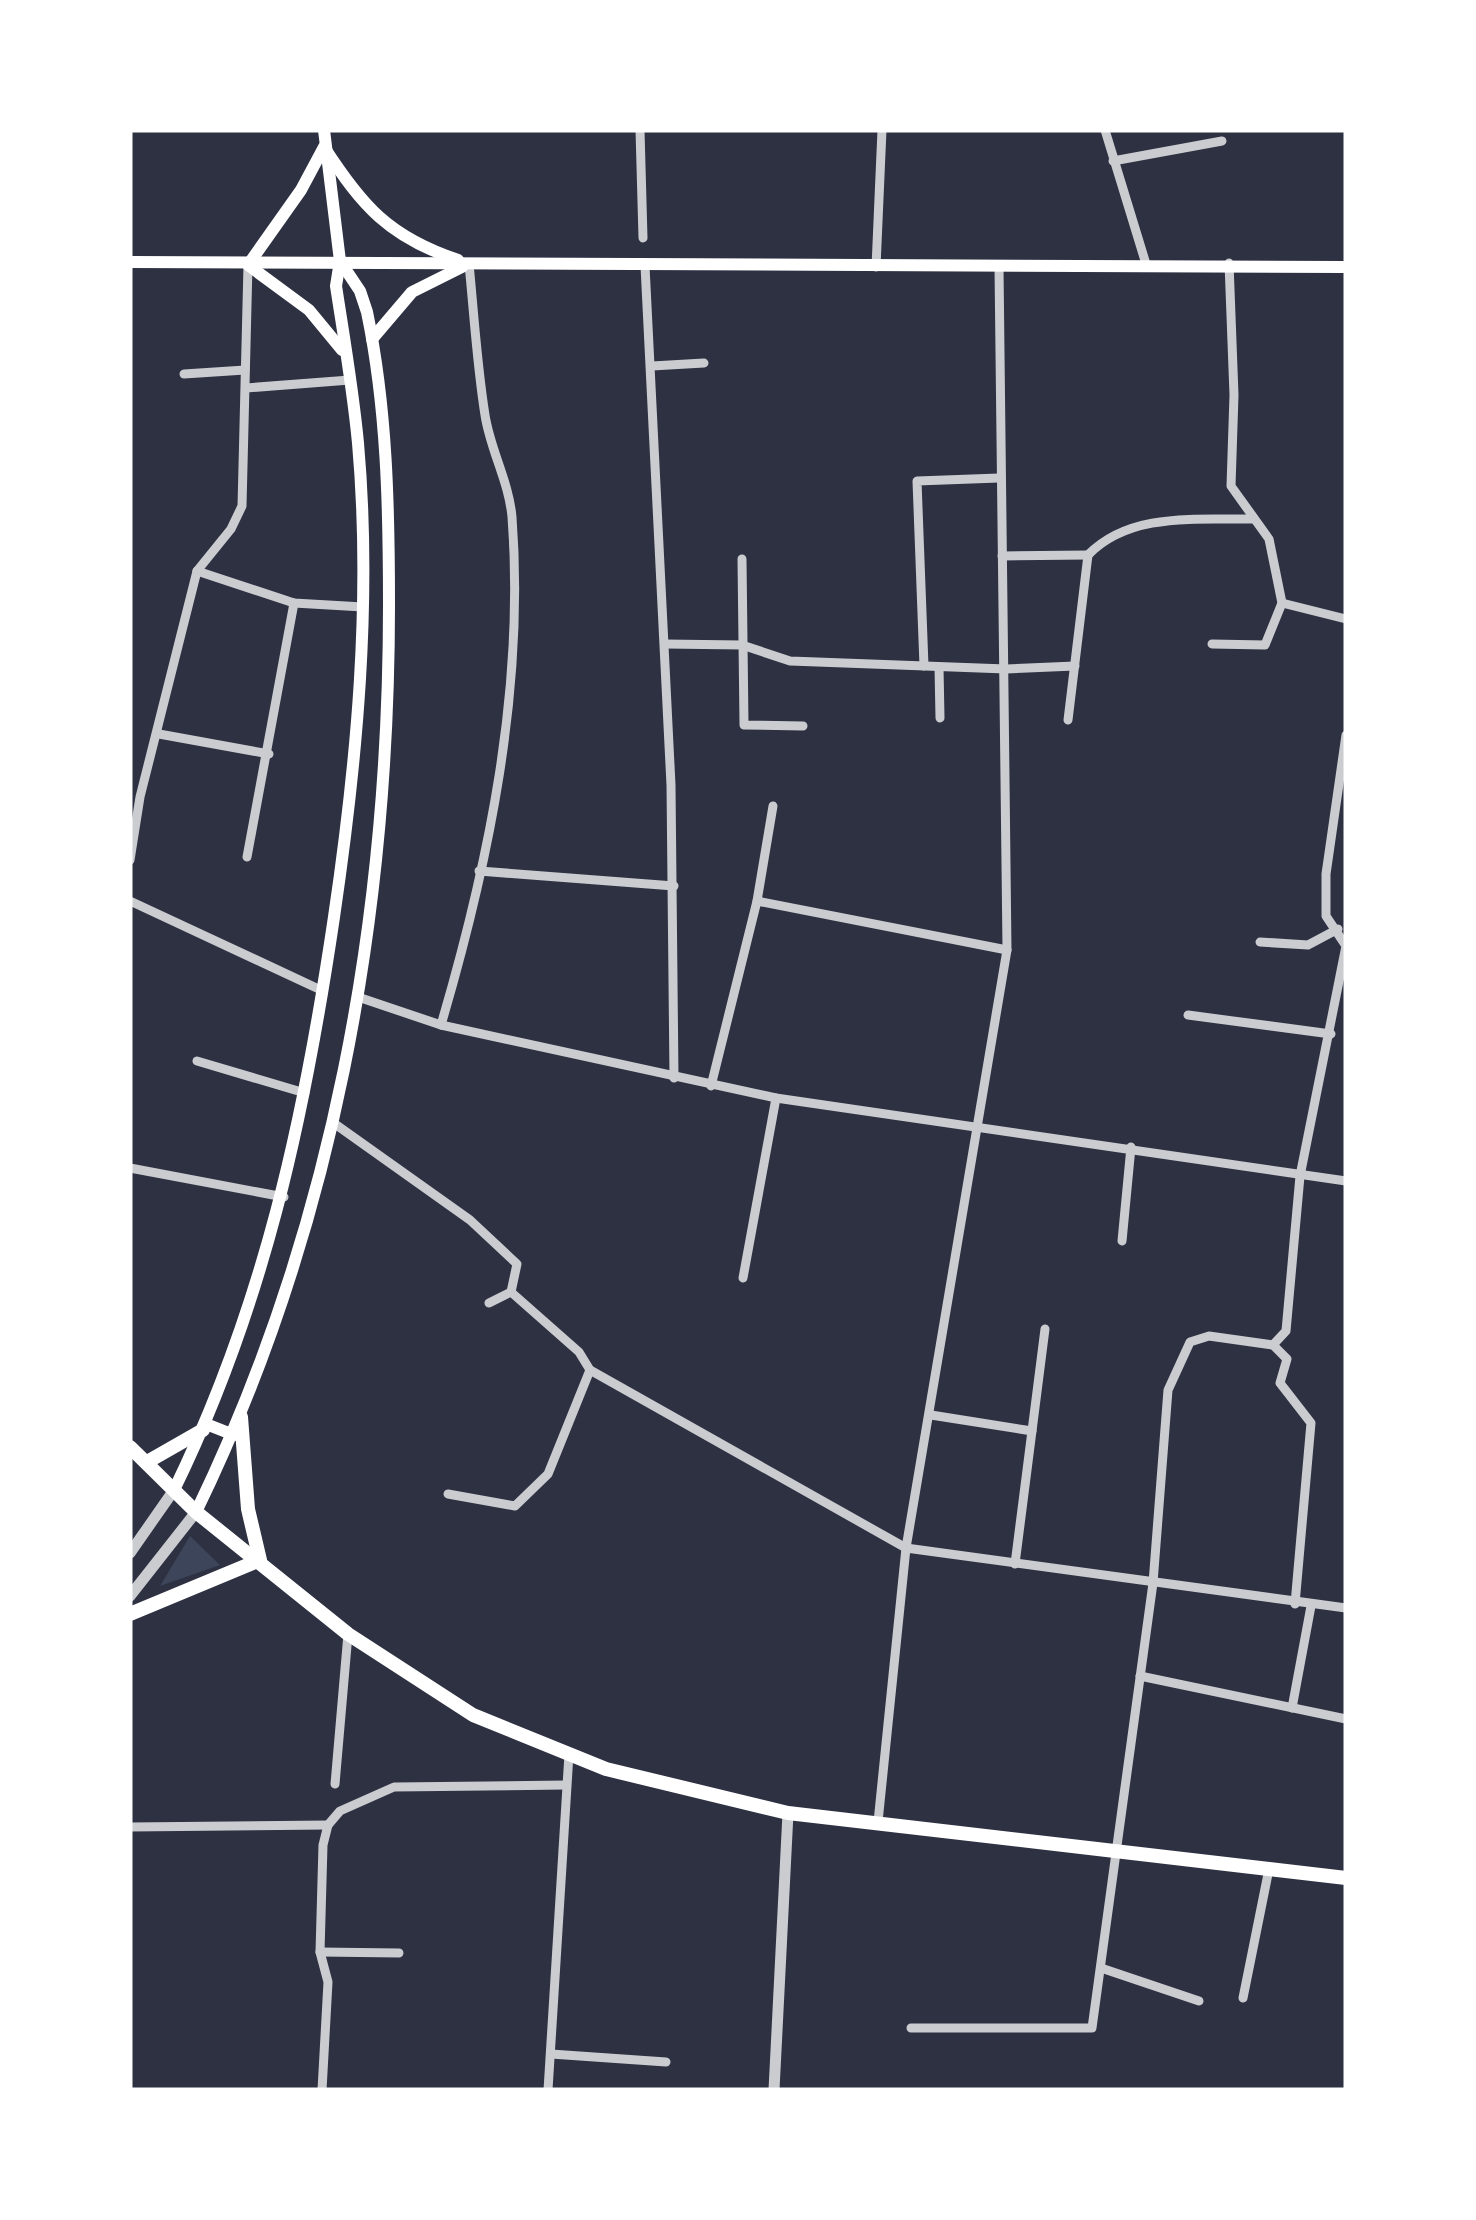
<svg xmlns="http://www.w3.org/2000/svg" width="1476" height="2220" viewBox="0 0 1476 2220" font-family="'Space Grotesk',sans-serif">
<style>
.green{fill:#3c4559}
.lines{fill:none;stroke-linecap:round;stroke-linejoin:round}
.minor{stroke:#caccd0;stroke-width:9}
.tertiary{stroke:#caccd0;stroke-width:11}
.secondary{stroke:#fff;stroke-width:12}
.primary{stroke:#fff;stroke-width:14}
</style>
<rect width="100%" height="100%" fill="#2d3142"/>
<path class="green" d="M 190,1536 L 220,1565 L 160,1586 Z"/>
<g class="lines">
<g class="minor">
<path d="M 640,130 L 643,238"/>
<path d="M 1105,130 L 1146,264"/>
<path d="M 1113,161 L 1222,141"/>
<path d="M 1229,263 L 1234,395 L 1231,486 L 1269,539 L 1282,603 L 1346,619"/>
<path d="M 645,266 L 671,785 L 674,1078"/>
<path d="M 876,267 L 882,130"/>
<path d="M 652,366 L 704,363"/>
<path d="M 184,374 L 245,370"/>
<path d="M 246,388 L 350,380"/>
<path d="M 1088,555 C 1130,512 1196,520 1252,519"/>
<path d="M 1002,556 L 1088,555"/>
<path d="M 742,559 L 744,725 L 803,726"/>
<path d="M 197,571 L 294,603 L 363,607"/>
<path d="M 665,644 L 742,645 L 790,661 L 1006,669 L 1075,666"/>
<path d="M 1212,644 L 1265,645 L 1282,603"/>
<path d="M 924,666 L 917,481 L 999,478"/>
<path d="M 939,667 L 940,718"/>
<path d="M 1068,720 L 1088,555"/>
<path d="M 159,734 L 269,754"/>
<path d="M 247,857 L 294,603"/>
<path d="M 130,860 L 140,797 L 197,571 L 231,529 L 242,506 L 248,265"/>
<path d="M 479,871 L 674,886"/>
<path d="M 130,901 L 323,991"/>
<path d="M 757,901 L 1007,950"/>
<path d="M 1260,942 L 1308,945 L 1338,929"/>
<path d="M 358,997 L 441,1025 L 776,1098 L 1346,1181"/>
<path d="M 1188,1015 L 1331,1034"/>
<path d="M 441,1025 C 489,862 525,688 512,517 C 509,482 490,449 485,415 C 477,365 474,314 469,264"/>
<path d="M 197,1061 L 305,1093"/>
<path d="M 711,1086 L 757,901 L 773,806"/>
<path d="M 335,1124 L 470,1220 L 517,1264 L 511,1292 L 579,1352 L 590,1370 L 906,1548 L 1346,1608"/>
<path d="M 130,1168 L 284,1197"/>
<path d="M 1122,1241 L 1131,1147"/>
<path d="M 743,1278 L 776,1098"/>
<path d="M 489,1303 L 511,1292"/>
<path d="M 1273,1345 L 1287,1359 L 1280,1383 L 1311,1423 L 1295,1604"/>
<path d="M 931,1415 L 1032,1431"/>
<path d="M 448,1494 L 515,1506 L 548,1474 L 590,1370"/>
<path d="M 1015,1564 L 1045,1329"/>
<path d="M 1140,1676 L 1346,1719"/>
<path d="M 1292,1708 L 1311,1606"/>
<path d="M 335,1784 L 348,1634"/>
<path d="M 878,1822 L 906,1548 L 1007,950 L 999,267"/>
<path d="M 130,1827 L 328,1825"/>
<path d="M 320,1952 L 399,1953"/>
<path d="M 1101,1968 L 1199,2001"/>
<path d="M 1243,1998 L 1269,1869"/>
<path d="M 911,2028 L 1092,2028 L 1153,1583 L 1168,1390 L 1190,1342 L 1209,1336 L 1273,1345 L 1286,1331 L 1300,1176 L 1346,946 L 1326,916 L 1326,874 L 1346,735"/>
<path d="M 551,2054 L 666,2062"/>
<path d="M 322,2090 L 328,1982 L 320,1952 L 323,1845 L 328,1825 L 340,1811 L 394,1787 L 566,1785"/>
<path d="M 548,2090 L 569,1754"/>
</g>
<g class="tertiary">
<path d="M 130,1553 L 174,1490"/>
<path d="M 130,1596 L 196,1512"/>
<path d="M 774,2090 L 788,1813"/>
</g>
<g class="secondary">
<path d="M 130,262 L 1346,267"/>
<path d="M 372,339 L 412,292 L 462,267"/>
<path d="M 342,350 L 309,310 L 248,265 L 301,190 L 324,147 C 362,206 389,237 458,260"/>
<path d="M 206,1424 L 234,1435"/>
<path d="M 174,1490 C 264,1305 304,1120 334,917 C 357,761 372,601 358,443 C 353,390 344,338 336,286 L 340,261 L 324,130"/>
<path d="M 196,1512 C 333,1230 389,917 389,605 C 389,507 387,408 367,312 L 360,291 L 340,261"/>
</g>
<g class="primary">
<path d="M 130,1447 L 196,1512 L 348,1634 L 473,1715 L 606,1769 L 788,1813 L 1346,1878"/>
<path d="M 147,1462 L 203,1430"/>
<path d="M 130,1614 L 260,1560 L 248,1509 L 241,1417"/>
</g>
</g>
<rect width="1476" height="2220" fill="none" stroke="#ffffff" stroke-width="265"/>
</svg>
